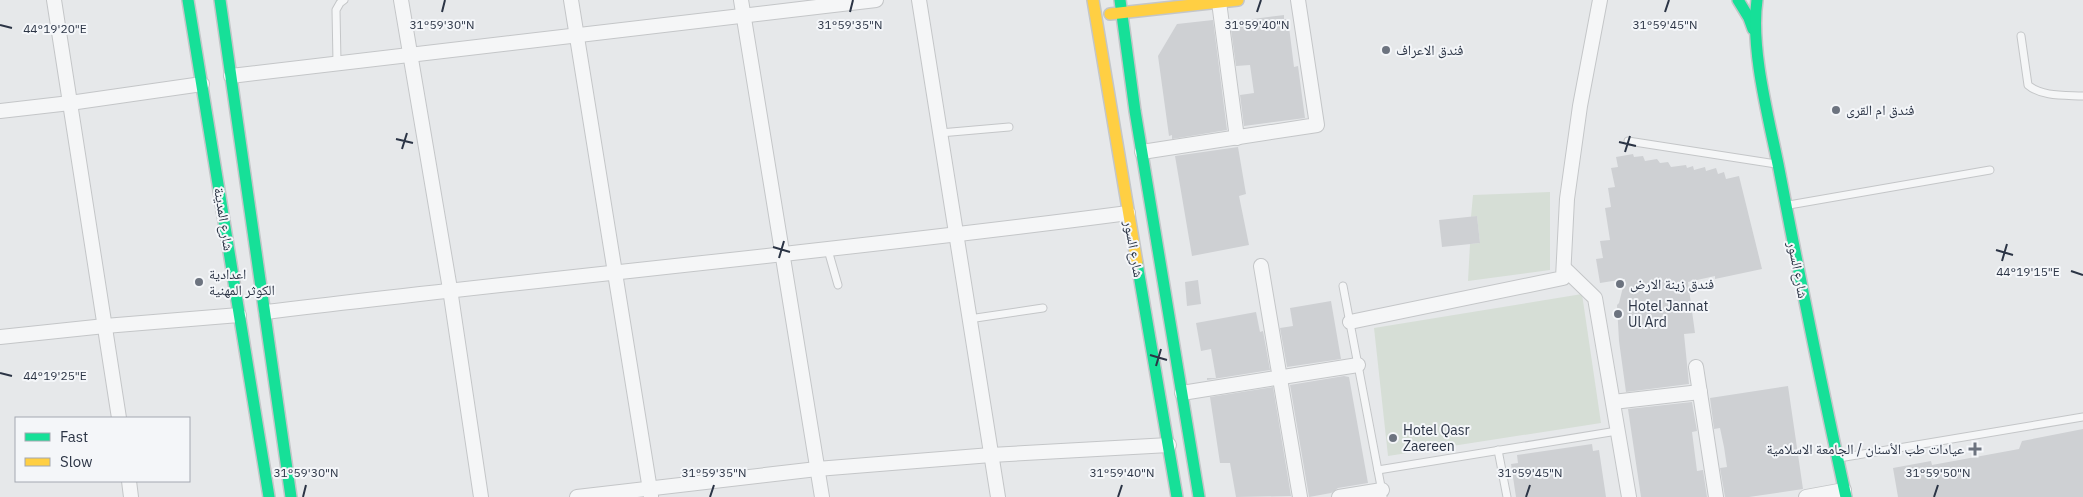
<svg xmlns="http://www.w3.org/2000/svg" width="2083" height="497" viewBox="0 0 2083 497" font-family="'IBM Plex Sans','Noto Naskh Arabic',sans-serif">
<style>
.green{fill:#d6ded6}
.building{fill:#ced0d3}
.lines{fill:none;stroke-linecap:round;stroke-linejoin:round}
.lane-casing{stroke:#c4c6c8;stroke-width:9}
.street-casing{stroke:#c4c6c8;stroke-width:16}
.fast-casing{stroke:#c4c6c8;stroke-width:14}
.slow-casing{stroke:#c4c6c8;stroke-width:14}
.lane{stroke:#f5f6f7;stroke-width:7}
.street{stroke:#f5f6f7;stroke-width:14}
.fast{stroke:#16e098;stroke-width:11}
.slow{stroke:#ffcf43;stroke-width:11}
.ticks{fill:none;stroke:#2b3445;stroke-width:2}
.poi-dot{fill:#6c737f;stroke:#f4f6f9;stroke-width:2}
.labels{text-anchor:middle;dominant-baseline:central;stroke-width:4;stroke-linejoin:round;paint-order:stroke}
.poi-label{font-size:14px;fill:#2b3445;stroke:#f4f6f9;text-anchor:start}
.street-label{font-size:14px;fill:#2b3445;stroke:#f4f6f9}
.ticks-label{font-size:12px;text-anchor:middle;fill:#2b3445;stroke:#f4f6f9;stroke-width:4;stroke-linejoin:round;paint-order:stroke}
</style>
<rect width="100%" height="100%" fill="#e6e8ea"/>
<g class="green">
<path d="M 1550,192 L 1550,270 L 1468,281 L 1470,244 L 1480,243 L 1477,216 L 1471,217 L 1473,195 Z"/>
<path d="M 1582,294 L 1601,423 L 1388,456 L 1374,328 Z"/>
</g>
<g class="building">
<path d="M 1284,15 L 1284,19 L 1288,19 L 1294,67 L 1298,66 L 1305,118 L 1244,126 L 1240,95 L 1254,93 L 1250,65 L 1236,66 L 1230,22 Z"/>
<path d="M 1213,20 L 1227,130 L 1172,139 L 1172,135 L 1169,136 L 1158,56 L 1177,24 Z"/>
<path d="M 1238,147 L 1246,194 L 1239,196 L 1249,245 L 1192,256 L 1175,156 Z"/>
<path d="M 1633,154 L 1634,157 L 1643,156 L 1645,161 L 1657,159 L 1660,163 L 1668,162 L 1671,167 L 1686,165 L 1687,168 L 1693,166 L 1694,170 L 1705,167 L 1706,171 L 1716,168 L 1718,174 L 1724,172 L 1726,179 L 1739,176 L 1762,269 L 1715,279 L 1715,276 L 1688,282 L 1695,333 L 1684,334 L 1689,384 L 1626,392 L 1619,341 L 1617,305 L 1619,303 L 1625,279 L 1600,283 L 1596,259 L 1603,258 L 1600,241 L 1610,240 L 1605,208 L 1611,207 L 1608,188 L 1615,187 L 1611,168 L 1618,167 L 1616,157 Z"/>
<path d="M 1477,216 L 1480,243 L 1442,247 L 1439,220 Z"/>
<path d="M 1198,280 L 1201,304 L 1187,306 L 1185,282 Z"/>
<path d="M 1331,301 L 1341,359 L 1287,367 L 1280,328 L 1293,326 L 1290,308 Z"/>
<path d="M 1256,312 L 1260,332 L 1263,331 L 1270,370 L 1207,380 L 1207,378 L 1216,378 L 1211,349 L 1201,351 L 1196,323 Z"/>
<path d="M 1344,376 L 1349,377 L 1368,483 L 1338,488 L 1331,493 L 1309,497 L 1290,385 Z"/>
<path d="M 1788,386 L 1803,489 L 1749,497 L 1725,497 L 1720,468 L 1727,467 L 1724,447 L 1720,428 L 1714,429 L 1710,398 Z"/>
<path d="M 1273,387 L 1291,496 L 1236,497 L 1230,463 L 1220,463 L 1210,397 Z"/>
<path d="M 1692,402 L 1697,431 L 1692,432 L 1697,471 L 1703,470 L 1707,497 L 1641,497 L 1628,409 Z"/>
<path d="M 2083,429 L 2083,497 L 1898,497 L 1893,468 L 1931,461 L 1932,465 L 2019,449 L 2022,441 Z"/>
<path d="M 1592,444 L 1593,451 L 1599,450 L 1606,497 L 1516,497 L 1511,464 L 1518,463 L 1517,455 Z"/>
</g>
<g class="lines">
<defs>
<g id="lane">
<path d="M 2021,36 L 2028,85 C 2042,97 2065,95 2083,96"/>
<path d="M 337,62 L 336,10 L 340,3 L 344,0"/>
<path d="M 940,133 L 1009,127"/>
<path d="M 1628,141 L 1776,164"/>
<path d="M 1789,205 L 1990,170"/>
<path d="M 828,250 L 838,285"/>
<path d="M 1343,286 L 1383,497"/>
<path d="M 969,319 L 1043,308"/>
<path d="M 1498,450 L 1507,497"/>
<path d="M 1839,458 L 2083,417"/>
<path d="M 1378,470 L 1617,431"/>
</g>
<g id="street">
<path d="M 54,0 L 119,418"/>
<path d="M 401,0 L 450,289 L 481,497"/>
<path d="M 571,0 L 651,496"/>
<path d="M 741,0 L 822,497"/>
<path d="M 919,0 L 998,497"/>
<path d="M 1219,2 L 1237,138"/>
<path d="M 231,76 L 876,0"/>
<path d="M 0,111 L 70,103 L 202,84"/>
<path d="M 1142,152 L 1317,125 L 1298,0"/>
<path d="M 1261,266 L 1300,497"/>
<path d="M 1564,268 L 1595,298 L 1629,497"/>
<path d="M 266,312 C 553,277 841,251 1128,213"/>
<path d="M 1350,322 L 1563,278 L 1567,199 L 1580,106 L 1600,0"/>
<path d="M 0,337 L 105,326 L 239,315"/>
<path d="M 1696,367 L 1716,497"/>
<path d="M 1182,393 L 1358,365"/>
<path d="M 1613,402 L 1700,392"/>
<path d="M 129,481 L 131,497"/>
<path d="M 577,497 L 817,469 L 991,455 L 1169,445"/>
<path d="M 1339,497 L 1382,490"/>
<path d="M 1806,497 L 1844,490"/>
</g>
<g id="fast">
<path d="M 188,0 L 269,497"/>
<path d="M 220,0 L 291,497"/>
<path d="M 1120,0 L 1135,111 L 1199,497"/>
<path d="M 1738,0 L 1749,18 L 1753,29"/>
<path d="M 1757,0 C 1750,49 1769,119 1779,169 C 1800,279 1822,388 1846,497"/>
<path d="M 1137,263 L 1177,497"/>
</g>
<g id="slow">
<path d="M 1093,0 L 1137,263"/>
<path d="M 1110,14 L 1238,0"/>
</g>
</defs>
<use href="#lane" class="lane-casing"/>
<use href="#street" class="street-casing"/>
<use href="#fast" class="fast-casing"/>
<use href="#slow" class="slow-casing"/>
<use href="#lane" class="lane"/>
<use href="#street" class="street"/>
<use href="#fast" class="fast"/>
<use href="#slow" class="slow"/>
</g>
<path class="ticks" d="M 442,12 L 445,0M 850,12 L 853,0M 1257,12 L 1261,0M 1665,12 L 1669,0M 0,25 L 12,28M 396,139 L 413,143M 1619,142 L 1636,146M 402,149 L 407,133M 1625,152 L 1630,136M 773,247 L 790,252M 1996,250 L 2013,255M 779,258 L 784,241M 2002,261 L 2007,244M 2071,271 L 2083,275M 1150,355 L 1167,360M 1156,366 L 1161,349M 0,373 L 12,376M 303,497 L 306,485M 710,497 L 714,485M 1118,497 L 1122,485M 1526,497 L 1530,485M 1934,497 L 1938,485"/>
<g class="poi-dot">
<circle cx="1386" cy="50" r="5"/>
<circle cx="1836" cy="110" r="5"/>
<circle cx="199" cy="282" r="5"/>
<circle cx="1620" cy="284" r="5"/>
<circle cx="1618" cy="314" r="5"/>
<circle cx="1393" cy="438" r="5"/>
<path d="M1972.5 441.5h5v5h5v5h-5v5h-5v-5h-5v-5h5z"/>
</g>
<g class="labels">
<g class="poi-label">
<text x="1396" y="50">فندق الاعراف</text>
<text x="1846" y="110">فندق ام القرى</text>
<text x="209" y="274">اعدادية<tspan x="209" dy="16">الكوثر المهنية</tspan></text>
<text x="1630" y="284">فندق زينة الارض</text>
<text x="1628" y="306">Hotel Jannat<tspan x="1628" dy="16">Ul Ard</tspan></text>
<text x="1403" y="430">Hotel Qasr<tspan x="1403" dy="16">Zaereen</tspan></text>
<text x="1964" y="449" text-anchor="end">عيادات طب الأسنان / الجامعة الاسلامية</text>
</g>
<g class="street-label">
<text transform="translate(224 219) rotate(81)">شارع المدينة</text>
<text transform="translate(1134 249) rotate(80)">شارع السور</text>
<text transform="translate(1798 270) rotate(79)">شارع السور</text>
</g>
</g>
<g class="ticks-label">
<text x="442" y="29">31°59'30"N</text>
<text x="850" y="29">31°59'35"N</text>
<text x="1257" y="29">31°59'40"N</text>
<text x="1665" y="29">31°59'45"N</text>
<text x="55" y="33">44°19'20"E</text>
<text x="2028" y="276">44°19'15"E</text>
<text x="55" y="380">44°19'25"E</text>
<text x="306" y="477">31°59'30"N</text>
<text x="714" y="477">31°59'35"N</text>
<text x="1122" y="477">31°59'40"N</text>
<text x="1530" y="477">31°59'45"N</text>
<text x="1938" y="477">31°59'50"N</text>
</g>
<rect x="15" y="417" width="175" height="65" fill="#f4f6f9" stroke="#a4a8b1"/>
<rect x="25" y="433" width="25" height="8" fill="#16e098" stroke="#a4a8b1"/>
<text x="60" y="442" font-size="15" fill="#2b3445">Fast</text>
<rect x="25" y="458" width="25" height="8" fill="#ffcf43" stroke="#a4a8b1"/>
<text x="60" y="467" font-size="15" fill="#2b3445">Slow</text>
</svg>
